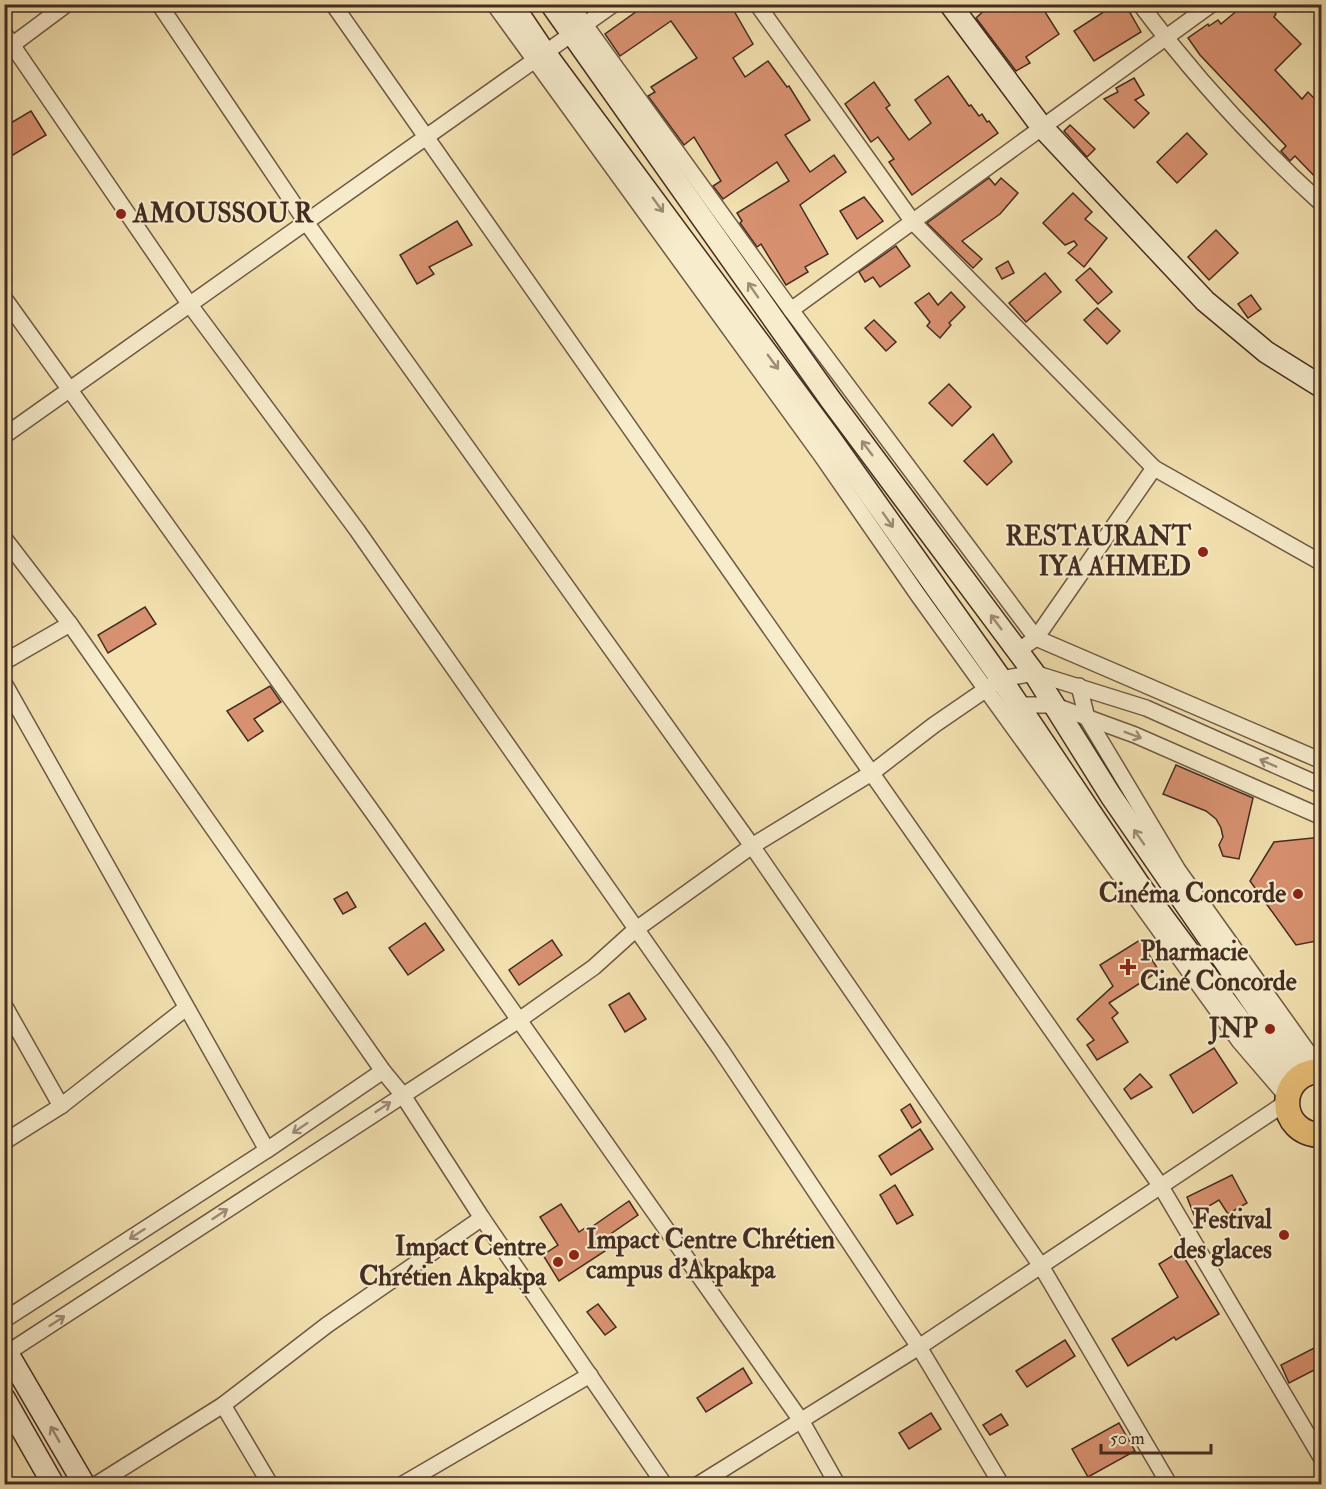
<svg xmlns="http://www.w3.org/2000/svg" width="1326" height="1489" viewBox="0 0 1326 1489" font-family="'IM FELL Double Pica',serif">
<style>
.building{fill:#d99271;stroke:#442c22;stroke-width:1.5}
.lines{fill:none;stroke-linecap:round;stroke-linejoin:round}
.street-casing{stroke:#705946;stroke-width:18}
.secondary-casing{stroke:#442c22;stroke-width:24}
.primary-casing{stroke:#442c22;stroke-width:27}
.street{stroke:#f7eccc;stroke-width:15}
.secondary{stroke:#f7eccc;stroke-width:21}
.primary{stroke:#eac078;stroke-width:24}
.oneway{stroke:#9e8c77}
.poi-dot{fill:#8f2418;stroke:#f7eccc;stroke-width:2}
.labels{text-anchor:middle;dominant-baseline:central;stroke-width:4.5;stroke-linejoin:round;paint-order:stroke}
.poi-label{font-size:26px;font-weight:bold;fill:#442c22;stroke:#f7eccc;text-anchor:end}
</style>
<rect width="100%" height="100%" fill="#f3e1b0"/>
<filter id="stains"><feTurbulence type="fractalNoise" baseFrequency=".00333" numOctaves="4"/><feColorMatrix values="0 0 0 0 .2 0 0 0 0 .09 0 0 0 0 .02 0 0 0 .5 -.17"/></filter>
<radialGradient id="worn" r=".72"><stop offset=".6" stop-color="#630" stop-opacity="0"/><stop offset="1" stop-color="#630" stop-opacity=".3"/></radialGradient>
<g class="building">
<path d="M 647,4 L 730,4 L 753,44 L 733,58 L 745,77 L 768,61 L 787,87 L 789,86 L 810,120 L 785,135 L 810,172 L 834,155 L 846,172 L 800,205 L 828,254 L 805,267 L 808,272 L 786,285 L 761,244 L 757,247 L 740,223 L 742,221 L 737,213 L 789,181 L 777,162 L 723,199 L 713,186 L 721,181 L 694,137 L 684,145 L 648,96 L 655,92 L 651,87 L 697,58 L 671,21 L 620,56 L 605,34 Z"/>
<path d="M 991,4 L 1040,4 L 1059,34 L 1026,57 L 1030,63 L 1016,71 L 976,18 Z"/>
<path d="M 1116,4 L 1125,4 L 1141,32 L 1094,61 L 1074,31 Z"/>
<path d="M 1245,4 L 1271,4 L 1276,14 L 1274,17 L 1301,44 L 1275,70 L 1302,99 L 1308,92 L 1322,106 L 1322,184 L 1295,156 L 1290,161 L 1281,151 L 1286,146 L 1200,55 L 1188,38 L 1208,24 L 1209,26 L 1218,20 L 1221,24 Z"/>
<path d="M 948,76 L 969,106 L 971,105 L 979,116 L 982,114 L 987,122 L 989,121 L 998,133 L 912,195 L 889,162 L 894,159 L 878,137 L 871,142 L 845,104 L 874,82 L 890,105 L 886,108 L 909,140 L 931,123 L 915,100 Z"/>
<path d="M 1134,78 L 1144,95 L 1135,100 L 1149,113 L 1134,128 L 1104,99 L 1118,92 L 1116,88 Z"/>
<path d="M 31,111 L 46,135 L 8,158 L 4,151 L 4,127 Z"/>
<path d="M 1070,125 L 1095,149 L 1087,157 L 1064,131 Z"/>
<path d="M 1187,133 L 1207,154 L 1177,183 L 1157,162 Z"/>
<path d="M 989,178 L 995,185 L 1001,178 L 1018,193 L 1000,214 L 962,241 L 982,259 L 973,268 L 927,223 Z"/>
<path d="M 1073,193 L 1092,212 L 1085,219 L 1107,238 L 1084,267 L 1068,253 L 1077,245 L 1074,241 L 1065,245 L 1043,223 Z"/>
<path d="M 864,197 L 883,221 L 857,239 L 840,211 Z"/>
<path d="M 457,221 L 472,245 L 429,267 L 434,274 L 417,284 L 400,255 Z"/>
<path d="M 1216,230 L 1238,253 L 1209,280 L 1188,257 Z"/>
<path d="M 896,246 L 910,266 L 880,287 L 873,277 L 865,282 L 859,272 Z"/>
<path d="M 1008,261 L 1014,273 L 1002,279 L 996,268 Z"/>
<path d="M 1090,268 L 1112,292 L 1098,304 L 1076,280 Z"/>
<path d="M 1045,273 L 1061,292 L 1026,322 L 1009,303 Z"/>
<path d="M 951,292 L 965,307 L 949,323 L 951,325 L 940,338 L 927,326 L 930,322 L 915,303 L 929,293 L 938,305 Z"/>
<path d="M 1251,295 L 1261,309 L 1248,318 L 1238,304 Z"/>
<path d="M 1097,308 L 1120,331 L 1107,344 L 1084,320 Z"/>
<path d="M 874,320 L 896,342 L 886,351 L 865,328 Z"/>
<path d="M 949,384 L 971,407 L 952,426 L 929,403 Z"/>
<path d="M 993,434 L 1012,462 L 987,485 L 964,461 Z"/>
<path d="M 145,607 L 156,624 L 108,653 L 98,635 Z"/>
<path d="M 270,686 L 281,702 L 254,719 L 263,731 L 248,741 L 227,711 Z"/>
<path d="M 1176,765 L 1253,798 L 1239,859 L 1223,856 L 1219,845 L 1223,837 L 1221,828 L 1216,819 L 1206,811 L 1163,794 Z"/>
<path d="M 1322,837 L 1322,940 L 1296,945 L 1250,881 L 1274,842 Z"/>
<path d="M 347,892 L 356,907 L 343,914 L 334,899 Z"/>
<path d="M 425,923 L 444,950 L 408,975 L 389,948 Z"/>
<path d="M 552,940 L 562,955 L 519,985 L 509,970 Z"/>
<path d="M 1140,940 L 1159,971 L 1109,1003 L 1118,1013 L 1112,1018 L 1128,1042 L 1097,1060 L 1087,1045 L 1094,1040 L 1077,1019 L 1113,986 L 1100,965 Z"/>
<path d="M 629,993 L 646,1019 L 625,1032 L 609,1005 Z"/>
<path d="M 1214,1048 L 1237,1083 L 1193,1113 L 1170,1075 Z"/>
<path d="M 1140,1074 L 1152,1087 L 1131,1099 L 1124,1089 Z"/>
<path d="M 910,1104 L 921,1122 L 912,1128 L 901,1110 Z"/>
<path d="M 920,1129 L 933,1149 L 891,1175 L 879,1156 Z"/>
<path d="M 1232,1175 L 1247,1203 L 1228,1214 L 1219,1200 L 1194,1215 L 1187,1197 Z"/>
<path d="M 895,1185 L 913,1215 L 897,1224 L 880,1195 Z"/>
<path d="M 629,1201 L 638,1215 L 599,1242 L 605,1251 L 559,1281 L 543,1255 L 558,1245 L 540,1217 L 561,1204 L 579,1232 L 588,1226 L 590,1228 Z"/>
<path d="M 1180,1251 L 1219,1314 L 1176,1340 L 1174,1337 L 1128,1366 L 1112,1339 L 1178,1297 L 1159,1264 Z"/>
<path d="M 598,1304 L 616,1327 L 605,1335 L 587,1312 Z"/>
<path d="M 1065,1340 L 1075,1356 L 1027,1387 L 1016,1371 Z"/>
<path d="M 1322,1344 L 1322,1366 L 1289,1383 L 1281,1365 Z"/>
<path d="M 743,1368 L 752,1383 L 706,1412 L 697,1398 Z"/>
<path d="M 931,1413 L 941,1429 L 909,1449 L 899,1433 Z"/>
<path d="M 1001,1414 L 1008,1425 L 990,1435 L 983,1425 Z"/>
<path d="M 1119,1423 L 1135,1451 L 1088,1477 L 1072,1449 Z"/>
</g>
<g class="lines">
<defs>
<g id="street">
<path d="M 159,4 L 306,222 L 752,846 L 1041,1266 L 1169,1484"/>
<path d="M 333,4 L 1160,1185 L 1322,1459"/>
<path d="M 494,4 L 821,455 L 918,595 L 1240,1042 L 1283,1092"/>
<path d="M 570,4 L 791,310 L 1036,638 L 1322,761"/>
<path d="M 757,4 L 913,222 L 1154,468 L 1322,563"/>
<path d="M 1140,4 C 1194,76 1256,144 1322,204"/>
<path d="M 4,33 L 190,305 L 357,530 L 721,1050 L 919,1347 L 1001,1484"/>
<path d="M 4,51 L 67,4"/>
<path d="M 4,298 L 381,824 L 802,1422 L 837,1484"/>
<path d="M 791,310 L 1212,4"/>
<path d="M 4,436 L 614,4"/>
<path d="M 4,538 L 70,624 L 383,1071 L 402,1094 L 482,1218 L 664,1484"/>
<path d="M 1018,651 L 1036,638 L 1154,468"/>
<path d="M 4,662 L 70,624"/>
<path d="M 4,683 L 267,1150"/>
<path d="M 1079,686 L 1087,718 L 1178,870 L 1318,1066"/>
<path d="M 1017,705 L 1053,705 L 1135,735 L 1322,817"/>
<path d="M 4,1005 L 61,1106"/>
<path d="M 4,1142 L 61,1106 L 186,1008"/>
<path d="M 4,1320 L 267,1150 L 383,1071"/>
<path d="M 4,1355 L 519,1020 L 594,967 L 635,930 L 752,846 L 873,772 L 934,725 L 1001,679 L 1034,673 L 1146,708 L 1322,786"/>
<path d="M 223,1405 L 270,1484"/>
<path d="M 97,1484 L 223,1405 L 327,1325 L 482,1218"/>
<path d="M 403,1484 L 590,1375"/>
<path d="M 699,1484 L 919,1347 L 1287,1102"/>
</g>
<g id="secondary">
<path d="M 512,4 L 545,53 L 830,438 L 1001,679 L 1140,886 L 1290,1088"/>
<path d="M 551,4 L 830,399 L 1034,673 L 1111,796 L 1303,1075"/>
<path d="M 950,4 L 1041,126 L 1205,301 L 1266,352 L 1322,387"/>
<path d="M 4,1347 L 84,1484"/>
<path d="M 4,1398 L 53,1484"/>
</g>
<path id="primary" d="M 1322,1071 C 1275,1071 1276,1135 1322,1135"/>
</defs>
<use href="#street" class="street-casing"/>
<use href="#secondary" class="secondary-casing"/>
<use href="#primary" class="primary-casing"/>
<use href="#street" class="street"/>
<use href="#secondary" class="secondary"/>
<use href="#primary" class="primary"/>
</g>
<defs><path id="oneway-shaft" d="M-6 0H5M1.5-3L5.5 0L1.5 3" fill="none" stroke-width="1.6" stroke-linecap="round" stroke-linejoin="round" transform="scale(1.5)"/></defs>
<g class="oneway">
<use href="#oneway-shaft" transform="translate(658 205) rotate(54)"/>
<use href="#oneway-shaft" transform="translate(753 290) rotate(-125)"/>
<use href="#oneway-shaft" transform="translate(773 362) rotate(54)"/>
<use href="#oneway-shaft" transform="translate(867 448) rotate(-127)"/>
<use href="#oneway-shaft" transform="translate(888 520) rotate(55)"/>
<use href="#oneway-shaft" transform="translate(996 622) rotate(-127)"/>
<use href="#oneway-shaft" transform="translate(1133 735) rotate(21)"/>
<use href="#oneway-shaft" transform="translate(1268 763) rotate(-156)"/>
<use href="#oneway-shaft" transform="translate(1139 837) rotate(-125)"/>
<use href="#oneway-shaft" transform="translate(383 1107) rotate(-33)"/>
<use href="#oneway-shaft" transform="translate(300 1128) rotate(146)"/>
<use href="#oneway-shaft" transform="translate(220 1214) rotate(-33)"/>
<use href="#oneway-shaft" transform="translate(137 1234) rotate(147)"/>
<use href="#oneway-shaft" transform="translate(57 1321) rotate(-33)"/>
<use href="#oneway-shaft" transform="translate(55 1434) rotate(-120)"/>
</g>
<g class="poi-dot">
<circle cx="121" cy="214" r="6"/>
<circle cx="1203" cy="552" r="6"/>
<circle cx="1298" cy="894" r="6"/>
<path d="M1125 958h6v6h6v6h-6v6h-6v-6h-6v-6h6z"/>
<circle cx="1270" cy="1029" r="6"/>
<circle cx="1284" cy="1235" r="6"/>
<circle cx="574" cy="1255" r="6"/>
<circle cx="558" cy="1262" r="6"/>
</g>
<g class="labels">
<g class="poi-label">
<text x="133" y="214" text-anchor="start">AMOUSSOU R</text>
<text x="1191" y="537">RESTAURANT<tspan x="1191" dy="30">IYA AHMED</tspan></text>
<text x="1286" y="894">Cinéma Concorde</text>
<text x="1140" y="952" text-anchor="start">Pharmacie<tspan x="1140" dy="30">Ciné Concorde</tspan></text>
<text x="1258" y="1029">JNP</text>
<text x="1272" y="1220">Festival<tspan x="1272" dy="30">des glaces</tspan></text>
<text x="586" y="1240" text-anchor="start">Impact Centre Chrétien<tspan x="586" dy="30">campus d'Akpakpa</tspan></text>
<text x="546" y="1247">Impact Centre<tspan x="546" dy="30">Chrétien Akpakpa</tspan></text>
</g>
</g>
<rect width="1326" height="1489" fill="none" stroke="#f3e1b0" stroke-width="24"/>
<rect x="6" y="6" width="1314" height="1477" fill="none" stroke="#442c22" stroke-width="3"/>
<rect x="12" y="12" width="1302" height="1465" fill="none" stroke="#442c22" stroke-width="1.5"/>
<path d="M1101 1444v9h110v-9" fill="none" stroke="#442c22" stroke-width="3"/>
<text x="1110" y="1444" font-size="18" fill="#442c22" stroke="#f7eccc" stroke-width="4.5" paint-order="stroke">50 m</text>
<rect width="100%" height="100%" filter="url(#stains)"/>
<rect width="100%" height="100%" fill="url(#worn)"/>
</svg>
